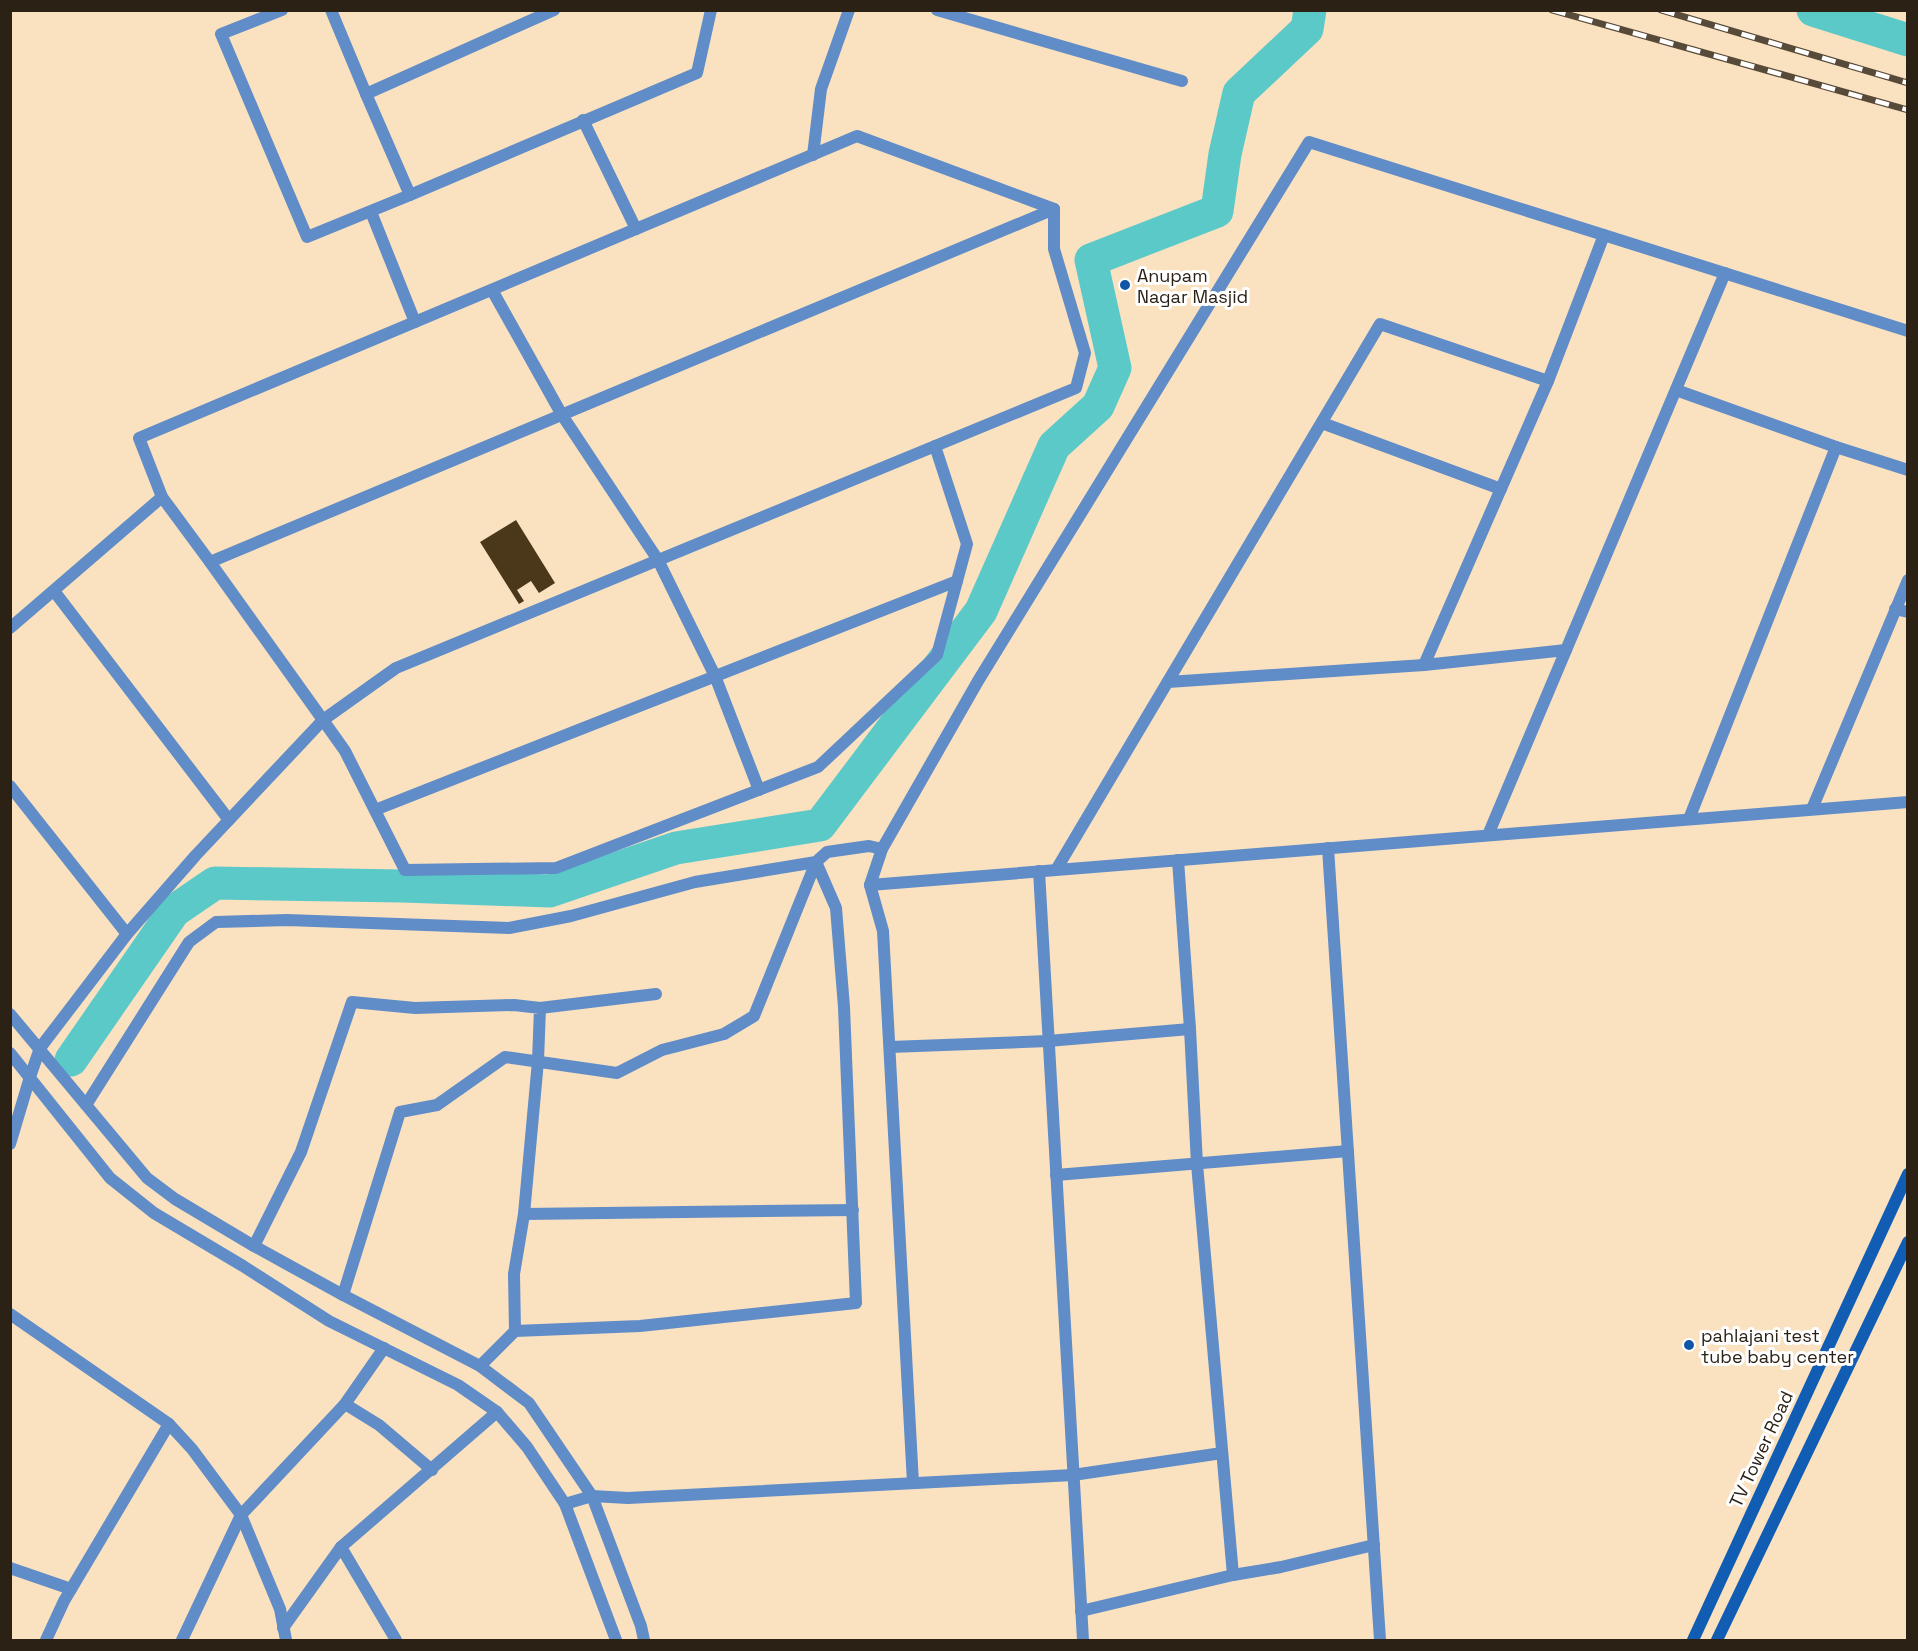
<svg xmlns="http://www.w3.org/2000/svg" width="1918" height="1651" viewBox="0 0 1918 1651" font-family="'Space Grotesk',sans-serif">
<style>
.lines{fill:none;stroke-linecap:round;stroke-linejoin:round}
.river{stroke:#5cc9c9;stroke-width:33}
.building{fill:#4b381b}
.minor{stroke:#608cc7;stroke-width:12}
.tertiary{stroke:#608cc7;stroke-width:12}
.secondary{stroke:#115db4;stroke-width:12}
.rail-casing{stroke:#574a39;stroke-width:7}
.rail{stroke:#fff;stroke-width:4.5;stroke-dasharray:14;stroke-linecap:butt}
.poi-dot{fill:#1156a6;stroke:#fff;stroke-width:2}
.labels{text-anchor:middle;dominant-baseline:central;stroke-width:6;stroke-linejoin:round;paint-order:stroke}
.poi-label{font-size:18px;fill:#2b2215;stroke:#fff;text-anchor:start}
.street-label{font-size:18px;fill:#2b2215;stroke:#fff}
</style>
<rect width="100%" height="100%" fill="#fae1c0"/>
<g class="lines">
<g class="river">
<path d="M 1813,10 L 1908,40"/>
<path d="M 71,1060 L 174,911 L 215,883 L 402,886 L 550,891 L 676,848 L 820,825 L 981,611 L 1054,446 L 1098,406 L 1115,368 L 1091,260 L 1217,211 L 1225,154 L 1239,93 L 1307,29 L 1310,10"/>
</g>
</g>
<path class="building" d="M 516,520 L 555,583 L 539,593 L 531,581 L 517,590 L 524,601 L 519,604 L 480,542 Z"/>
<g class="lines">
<g class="minor">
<path d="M 282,10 L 221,34 L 307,237 L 410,195"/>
<path d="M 331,10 L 366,94"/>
<path d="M 554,10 L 366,94 L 410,195 L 697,73 L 711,10"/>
<path d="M 937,10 L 1182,81"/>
<path d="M 583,120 L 636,229"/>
<path d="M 813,155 L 821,89 L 849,10"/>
<path d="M 371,212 L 415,322"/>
<path d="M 492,290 L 562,415 L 658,560 L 715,676 L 759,790"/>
<path d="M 1548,381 L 1604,235"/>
<path d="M 1676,390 L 1836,447 L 1689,819"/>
<path d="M 1322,423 L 1501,489"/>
<path d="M 1836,447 L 1908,470"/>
<path d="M 162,497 L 139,438 L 857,136 L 1054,209"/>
<path d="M 210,562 L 323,720 L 396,668 L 1076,388 L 1085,353 L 1054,249 L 1054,209"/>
<path d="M 54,591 L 229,820"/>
<path d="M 1895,609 L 1908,612"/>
<path d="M 10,628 L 162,497 L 210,562 L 1054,209"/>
<path d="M 1168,682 L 1424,665"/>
<path d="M 10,786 L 127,934"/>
<path d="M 1812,809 L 1908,580"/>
<path d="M 375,810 L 957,581"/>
<path d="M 1488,835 L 1725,273"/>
<path d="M 1328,848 L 1380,1640"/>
<path d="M 1056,870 L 1380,324 L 1548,381 L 1424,665 L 1566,650"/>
<path d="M 1039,871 L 1083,1640"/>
<path d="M 870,885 L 1908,802"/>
<path d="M 540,1008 L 656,994"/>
<path d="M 1190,1029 L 1197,1164 L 1233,1575 L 1281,1567 L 1374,1545"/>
<path d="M 890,1047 L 1048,1041 L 1190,1029 L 1178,860"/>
<path d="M 86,1105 L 189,942 L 216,922 L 287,920 L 509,928 L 571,916 L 695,882 L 816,862 L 827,852 L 869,846 L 882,849"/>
<path d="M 10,1144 L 30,1077 L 40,1048 L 127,934 L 196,855 L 323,720 L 345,751 L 405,870 L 556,868 L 818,767 L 937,655 L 967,544 L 935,446"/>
<path d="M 1056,1175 L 1348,1151"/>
<path d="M 524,1214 L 853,1210"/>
<path d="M 254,1246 L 301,1152 L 352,1002 L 415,1008 L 514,1005 L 540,1008 L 538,1061 L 524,1214 L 514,1274 L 515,1331"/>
<path d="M 343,1295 L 400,1112 L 437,1105 L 505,1057 L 617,1073 L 662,1050 L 724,1034 L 754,1016 L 816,862 L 836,908 L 844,1007 L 856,1303 L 640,1326 L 515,1331 L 480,1366"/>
<path d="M 10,1314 L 169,1424 L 64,1601 L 46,1640"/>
<path d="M 345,1404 L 379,1425 L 432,1470"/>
<path d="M 169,1424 L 192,1449 L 241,1515 L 280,1609 L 286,1640"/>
<path d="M 913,1483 L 883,931 L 870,885 L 882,849 L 978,681 L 1309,142 L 1908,331"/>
<path d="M 592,1496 L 628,1498 L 1073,1475 L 1222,1453"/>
<path d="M 341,1547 L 396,1640"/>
<path d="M 10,1568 L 71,1589"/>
<path d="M 1081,1611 L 1233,1575"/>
<path d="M 283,1628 L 341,1547 L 497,1412"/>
<path d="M 182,1640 L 241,1515 L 345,1404 L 384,1348"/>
</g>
<g class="tertiary">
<path d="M 10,1014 L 147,1178 L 175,1199 L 254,1246 L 343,1295 L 480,1366 L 529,1403 L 592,1496 L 641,1626 L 644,1640"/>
<path d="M 10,1053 L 110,1178 L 154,1213 L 243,1266 L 329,1321 L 458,1385 L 497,1412 L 527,1447 L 565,1504 L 616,1640"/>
<path d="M 565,1504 L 592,1496"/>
</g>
<g class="secondary">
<path d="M 1693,1640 L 1908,1174"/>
<path d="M 1717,1640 L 1908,1242"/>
</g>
<defs>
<g id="rail">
<path d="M 1552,10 L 1908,110"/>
<path d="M 1661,10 L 1908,83"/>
</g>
</defs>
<use href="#rail" class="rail-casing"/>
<use href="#rail" class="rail"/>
</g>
<g class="poi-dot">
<circle cx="1125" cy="285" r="6"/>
<circle cx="1689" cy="1345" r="6"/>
</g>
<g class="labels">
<g class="poi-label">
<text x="1137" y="275">Anupam<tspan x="1137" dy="21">Nagar Masjid</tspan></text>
<text x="1701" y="1335">pahlajani test<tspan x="1701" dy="21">tube baby center</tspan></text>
</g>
<g class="street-label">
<text transform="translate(1761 1449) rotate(-65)">TV Tower Road</text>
</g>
</g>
<rect width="1918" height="1651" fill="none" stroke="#2b2215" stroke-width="24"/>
</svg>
